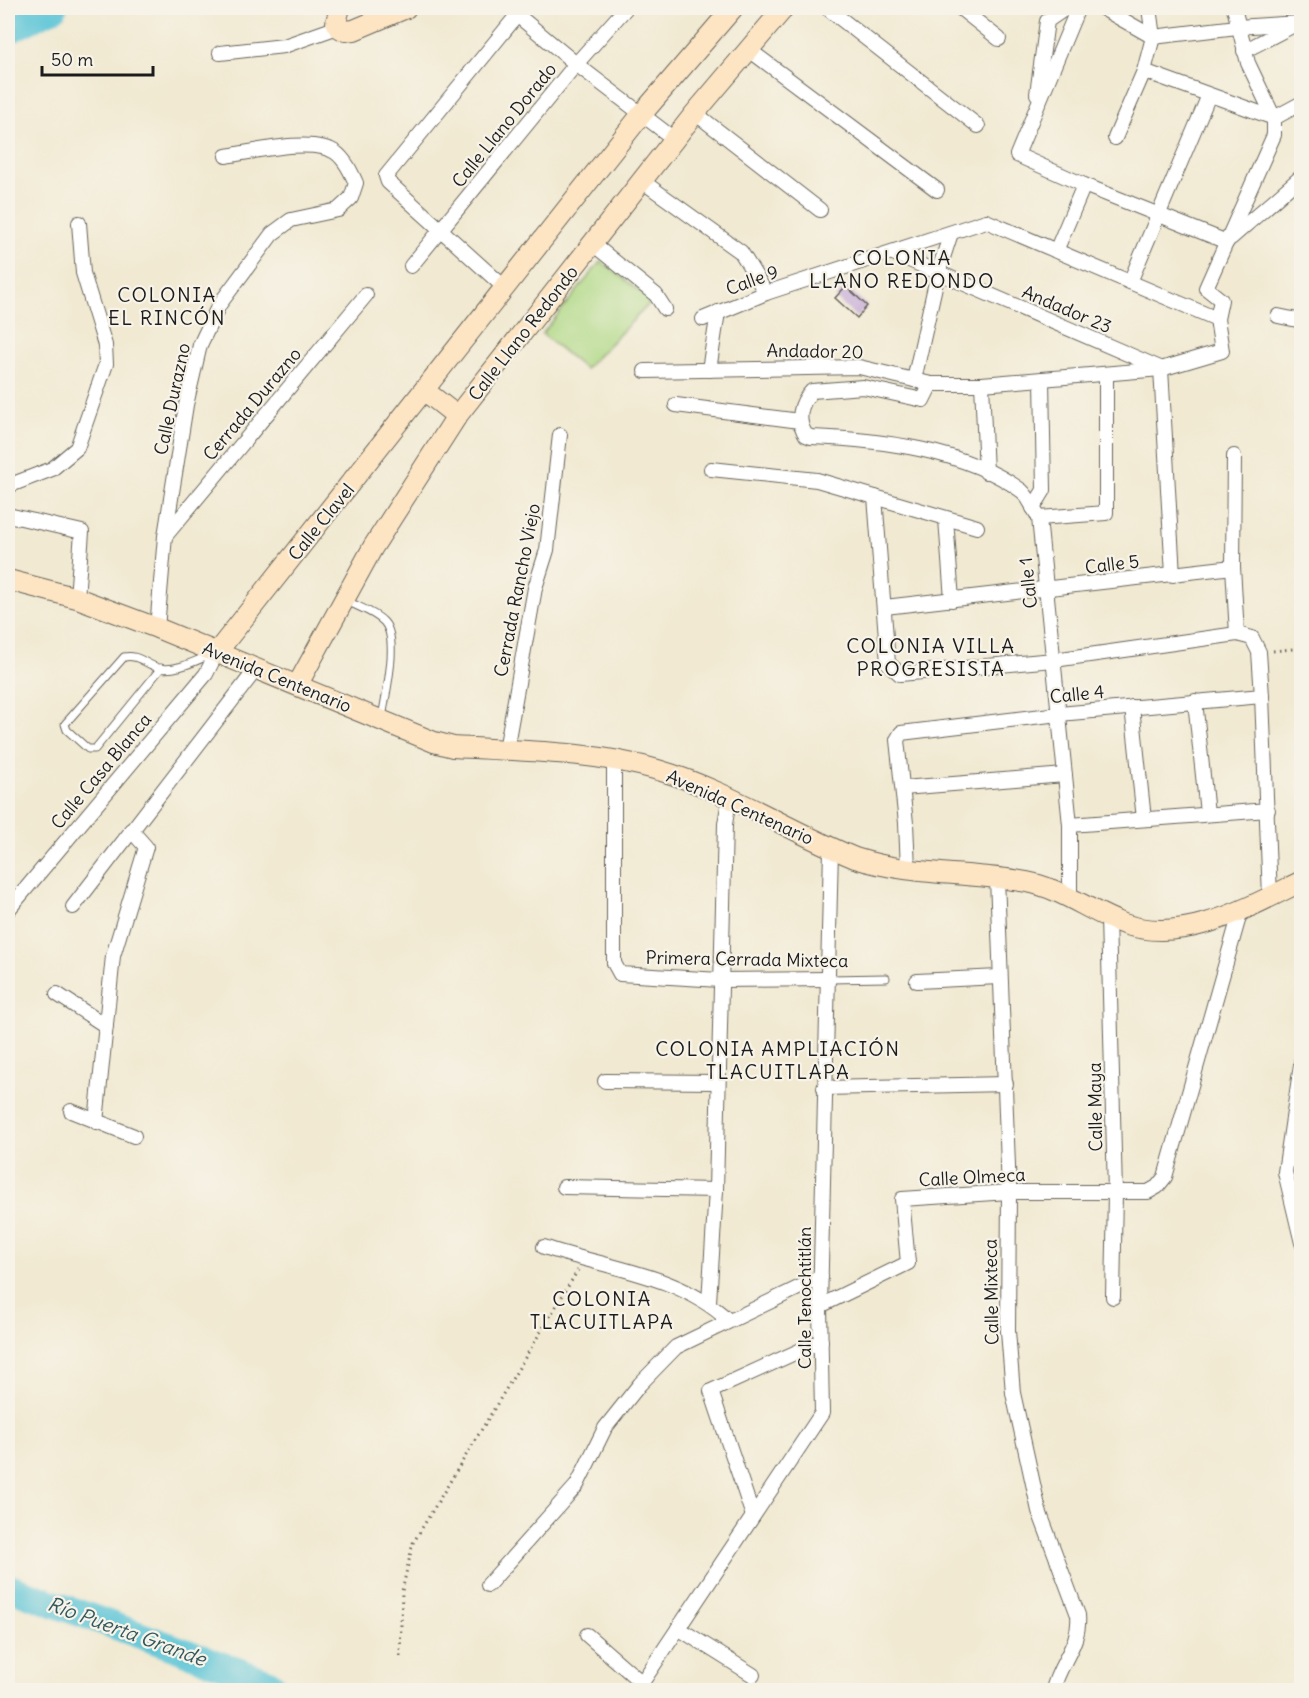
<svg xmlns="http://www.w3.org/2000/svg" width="1309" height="1698" viewBox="0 0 1309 1698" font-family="Delius,sans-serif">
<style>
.green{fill:#aed883;stroke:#657a50;stroke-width:1.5}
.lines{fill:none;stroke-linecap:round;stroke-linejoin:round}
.river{stroke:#5bc5d7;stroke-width:27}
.building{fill:#bea0d4}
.lane-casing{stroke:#67645b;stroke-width:9}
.street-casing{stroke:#67645b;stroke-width:16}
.secondary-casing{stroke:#67645b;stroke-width:22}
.path{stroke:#67645b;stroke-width:3;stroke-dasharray:1.5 4.5;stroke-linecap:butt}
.lane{stroke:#fff;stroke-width:7}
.street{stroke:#fff;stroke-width:14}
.secondary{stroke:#fde5c4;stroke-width:20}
.labels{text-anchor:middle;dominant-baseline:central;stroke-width:4.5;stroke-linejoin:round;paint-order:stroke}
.street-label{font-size:18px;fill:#1c1c1c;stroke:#f7f3e8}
.neighbourhood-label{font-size:20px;letter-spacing:1.5px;fill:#1c1c1c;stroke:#f7f3e8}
.water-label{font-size:20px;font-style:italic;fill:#32575d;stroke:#f7f3e8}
</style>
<rect width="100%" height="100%" fill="#f7f3e8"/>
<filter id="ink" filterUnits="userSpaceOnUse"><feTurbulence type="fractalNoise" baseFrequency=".0167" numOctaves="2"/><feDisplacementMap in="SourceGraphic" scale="12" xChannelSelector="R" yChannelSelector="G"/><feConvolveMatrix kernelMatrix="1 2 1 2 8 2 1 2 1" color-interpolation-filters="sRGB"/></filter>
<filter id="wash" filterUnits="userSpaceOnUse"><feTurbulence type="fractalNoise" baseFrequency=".008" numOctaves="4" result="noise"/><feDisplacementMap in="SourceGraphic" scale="24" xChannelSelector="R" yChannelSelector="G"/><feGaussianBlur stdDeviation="1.35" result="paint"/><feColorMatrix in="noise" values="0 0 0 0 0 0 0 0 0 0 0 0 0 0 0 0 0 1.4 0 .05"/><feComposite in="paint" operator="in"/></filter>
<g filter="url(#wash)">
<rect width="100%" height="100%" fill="#f1e9d1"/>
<path class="green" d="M 601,261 L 652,301 L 585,369 L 542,334 Z"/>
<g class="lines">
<g class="river">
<path d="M 8,31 L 54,8"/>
<path d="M 8,1587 L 268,1682 L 278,1690"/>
</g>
</g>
<g id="blocks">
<path class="building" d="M 846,286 L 867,306 L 857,318 L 835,298 Z"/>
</g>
</g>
<g filter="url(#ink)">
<use href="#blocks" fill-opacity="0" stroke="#67645b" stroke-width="1.5"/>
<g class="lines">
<defs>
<g id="lane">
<path d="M 347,601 C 358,607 375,612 384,622 C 400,640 385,695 382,719"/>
<path d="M 161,668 L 95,749 L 88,749 L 67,730 L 65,724 L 124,657 C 138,654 145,664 159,668 C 175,672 195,661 210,655"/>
<path d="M 829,979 L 886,978"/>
</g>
<g id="street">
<path d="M 827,8 L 978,126"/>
<path d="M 960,8 L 999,39"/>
<path d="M 1078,8 L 1017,155 L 1084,185 L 1227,242"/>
<path d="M 1102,8 L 1153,37 L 1237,27 L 1299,23"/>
<path d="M 1149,8 L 1153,37 L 1144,71 L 1274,118"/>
<path d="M 516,14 L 576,64 L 674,139"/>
<path d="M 748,49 L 937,190"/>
<path d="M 1244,51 L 1294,25"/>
<path d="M 220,53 L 284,46 L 338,27"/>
<path d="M 1037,94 L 1047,21 L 1066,8"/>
<path d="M 695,113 L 820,210"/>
<path d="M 1274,118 L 1302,103"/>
<path d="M 1115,138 L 1144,71"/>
<path d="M 642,181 L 741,252 L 766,293"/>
<path d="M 1231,238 L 1302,176"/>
<path d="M 593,244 L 656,295 L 665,309"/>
<path d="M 1056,251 L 1084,185"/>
<path d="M 893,253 L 1160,368"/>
<path d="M 411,266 L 576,64 L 626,8"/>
<path d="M 1130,282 L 1209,95"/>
<path d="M 504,287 L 388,182 L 386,176 L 523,8"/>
<path d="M 1278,316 L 1302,321"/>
<path d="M 703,319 L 766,293 L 986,221 L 1217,319"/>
<path d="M 1161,369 L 1173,575"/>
<path d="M 709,370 L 718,312"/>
<path d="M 645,371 L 859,367 L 931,384 L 982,384 L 1161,369 L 1222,351 L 1217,319 L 1221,300 L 1206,288 L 1274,135 L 1274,118 L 1248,63 L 1234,8"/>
<path d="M 914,380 L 938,273 L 951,233"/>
<path d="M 931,384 L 923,400 L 863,387 L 812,391 C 800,403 796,420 806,435 L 811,437 C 880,440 965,449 1022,491 C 1029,497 1034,510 1039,518 L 1070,825 L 1070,896"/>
<path d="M 982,384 L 986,472"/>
<path d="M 676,405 L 800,421"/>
<path d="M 1234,456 L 1233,567 L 1237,634"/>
<path d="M 711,469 L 817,480 L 977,527"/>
<path d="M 8,486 L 52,469 L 77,448 L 106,364 L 105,345 L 83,273 L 79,223"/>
<path d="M 875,497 L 888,663 L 900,674 L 1054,660 L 1237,634 L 1252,638 L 1259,652 L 1262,696 L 1270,897"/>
<path d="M 1033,508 L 1044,490 L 1042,379"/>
<path d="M 8,515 L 82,532 L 77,598"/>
<path d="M 1039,518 L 1106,513 L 1106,374"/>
<path d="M 946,519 L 952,600"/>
<path d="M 167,534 L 366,295"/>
<path d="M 885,607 L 1233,567"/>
<path d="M 157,628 L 165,536 L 186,405 L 200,345 L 219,305 L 272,234 L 291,220 L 338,210 L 351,198 L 356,183 C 351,172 345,159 335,152 C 311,137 253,152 226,156"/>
<path d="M 1195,701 L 1207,813"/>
<path d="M 1132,707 L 1144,819"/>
<path d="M 506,750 L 535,588 L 547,550 L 560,435"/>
<path d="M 614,761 L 614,963 L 620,974 L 720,980 L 829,979"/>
<path d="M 903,788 L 1065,775"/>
<path d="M 1070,825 L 1268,810"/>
<path d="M 908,869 L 906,823 L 897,740 L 901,733 L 1059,714 L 1262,696"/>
<path d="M 997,878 L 1009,1192 L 1008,1331 L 1013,1393 L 1039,1511 L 1078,1615 C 1081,1644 1059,1663 1053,1690"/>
<path d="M 73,907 L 257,668"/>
<path d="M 8,910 L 206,674 L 217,652"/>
<path d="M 1108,917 L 1115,1193 L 1113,1297"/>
<path d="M 917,981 L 999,977"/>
<path d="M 57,994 L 106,1026"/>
<path d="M 1302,1058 L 1285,1172 L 1302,1243"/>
<path d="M 605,1081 L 718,1082"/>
<path d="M 824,1088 L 1006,1084"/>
<path d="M 71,1111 L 134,1136"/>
<path d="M 96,1122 L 113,956 L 146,847 L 131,830"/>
<path d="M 564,1187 L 716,1190"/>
<path d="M 544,1247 C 605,1268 679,1274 728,1320"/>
<path d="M 709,1302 L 716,1190 L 725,824 L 729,800"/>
<path d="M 820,1306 L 908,1263 L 902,1199 L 1009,1192 L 1148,1192 L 1157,1187 L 1165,1177 L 1241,910"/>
<path d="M 753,1516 L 711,1391 L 821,1341"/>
<path d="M 488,1585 L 577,1485 L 605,1428 L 640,1384 L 676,1347 L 821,1277"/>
<path d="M 678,1628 L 753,1675"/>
<path d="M 587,1635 L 642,1683"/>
<path d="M 637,1690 L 822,1413 L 820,1306 L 831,849"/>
</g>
<g id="secondary">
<path d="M 340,8 L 336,22 L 338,27 L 345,31 L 354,30 L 406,8"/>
<path d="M 425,391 L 457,416"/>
<path d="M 8,580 L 77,598 L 157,628 L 434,742 L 453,747 C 521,751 593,751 658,770 C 727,790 789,831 855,858 C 911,876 970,872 1027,882 C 1063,889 1090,912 1124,924 C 1184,945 1249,907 1302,881"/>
<path d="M 217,652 L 641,115 L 733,8"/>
<path d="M 298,684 L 373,547 L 457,416 L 695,113 L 784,8"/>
</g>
</defs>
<use href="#lane" class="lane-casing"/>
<use href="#street" class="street-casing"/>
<use href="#secondary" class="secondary-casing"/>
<g class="path">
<path d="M 1273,651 L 1302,648"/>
<path d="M 400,1656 L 402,1591 L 413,1543 L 578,1270"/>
</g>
<use href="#lane" class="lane"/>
<use href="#street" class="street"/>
<use href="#secondary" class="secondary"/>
</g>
</g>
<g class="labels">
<g class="street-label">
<text transform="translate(504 125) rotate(-51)">Calle Llano Dorado</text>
<text transform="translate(752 280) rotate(-20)">Calle 9</text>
<text transform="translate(1067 309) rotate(23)">Andador 23</text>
<text transform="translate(523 333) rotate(-52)">Calle Llano Redondo</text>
<text transform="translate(815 351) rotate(1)">Andador 20</text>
<text transform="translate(172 399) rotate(-78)">Calle Durazno</text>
<text transform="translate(252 404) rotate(-50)">Cerrada Durazno</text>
<text transform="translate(321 522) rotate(-51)">Calle Clavel</text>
<text transform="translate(1112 564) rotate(-7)">Calle 5</text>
<text transform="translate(1028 583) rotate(-96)">Calle 1</text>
<text transform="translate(517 590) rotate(-79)">Cerrada Rancho Viejo</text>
<text transform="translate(277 677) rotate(22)">Avenida Centenario</text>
<text transform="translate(1077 694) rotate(-6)">Calle 4</text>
<text transform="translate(101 771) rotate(-50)">Calle Casa Blanca</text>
<text transform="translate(740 807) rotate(24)">Avenida Centenario</text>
<text transform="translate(747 959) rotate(1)">Primera Cerrada Mixteca</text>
<text transform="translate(1095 1107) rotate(-91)">Calle Maya</text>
<text transform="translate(972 1177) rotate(-3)">Calle Olmeca</text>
<text transform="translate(991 1292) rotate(-91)">Calle Mixteca</text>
<text transform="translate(804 1298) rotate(-90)">Calle Tenochtitlán</text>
</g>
<g class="neighbourhood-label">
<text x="902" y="257">COLONIA<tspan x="902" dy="23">LLANO REDONDO</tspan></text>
<text x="167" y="294">COLONIA<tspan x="167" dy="23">EL RINCÓN</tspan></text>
<text x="931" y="645">COLONIA VILLA<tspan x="931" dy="23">PROGRESISTA</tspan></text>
<text x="778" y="1048">COLONIA AMPLIACIÓN<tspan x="778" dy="23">TLACUITLAPA</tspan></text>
<text x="602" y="1298">COLONIA<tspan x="602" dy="23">TLACUITLAPA</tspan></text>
</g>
<g class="water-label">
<text transform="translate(127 1631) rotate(20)">Río Puerta Grande</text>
</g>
</g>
<rect width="1309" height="1698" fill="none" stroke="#f7f3e8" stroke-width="30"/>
<path d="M42 66v9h111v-9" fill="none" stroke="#1c1c1c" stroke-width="3"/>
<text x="51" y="66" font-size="18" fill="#1c1c1c" stroke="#f7f3e8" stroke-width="4.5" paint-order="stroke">50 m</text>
</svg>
